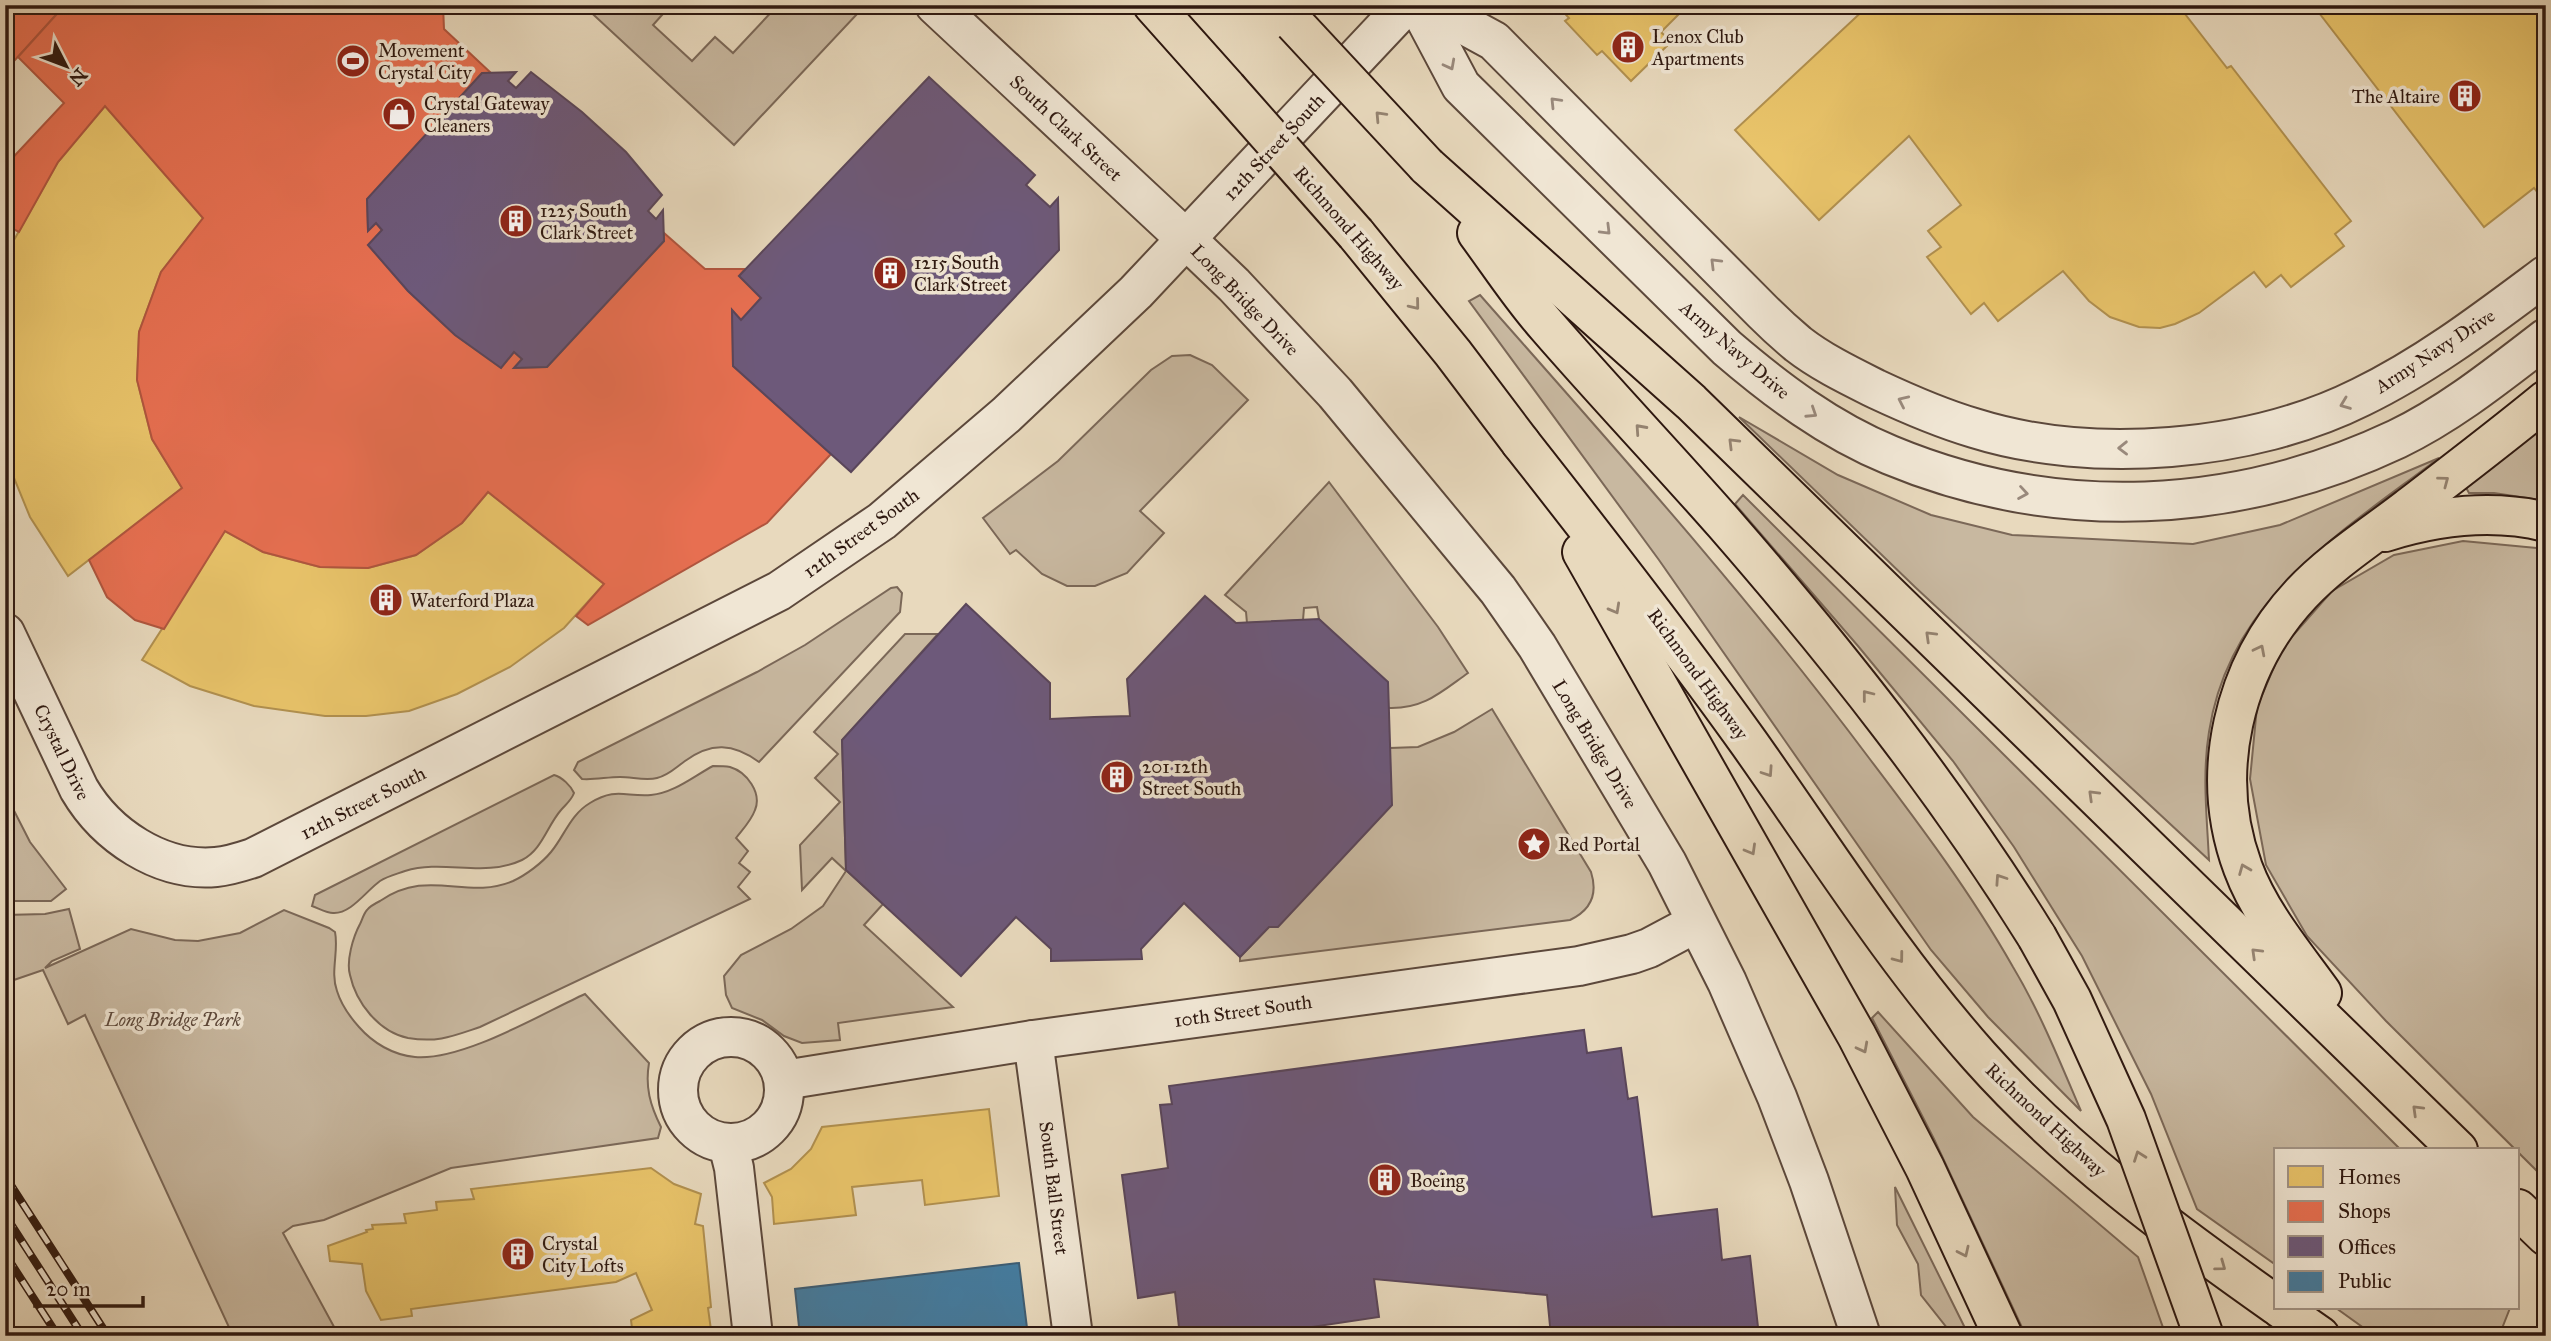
<svg xmlns="http://www.w3.org/2000/svg" width="2551" height="1341" viewBox="0 0 2551 1341" font-family="'IM FELL Great Primer',serif">
<style>
.green{fill:#c8b8a0;stroke:#7b6858;stroke-width:2}
.homes{fill:#e9c46a;stroke:#b1904f;stroke-width:2}
.shops{fill:#e76f51;stroke:#b0553e;stroke-width:2}
.offices{fill:#6d597a;stroke:#5a465a;stroke-width:2}
.public{fill:#457b9d;stroke:#3e5d73;stroke-width:2}
.lines{fill:none;stroke-linecap:round;stroke-linejoin:round}
.minor-casing{stroke:#5c483b;stroke-width:42}
.tertiary-casing{stroke:#5c483b;stroke-width:42}
.trunk-casing{stroke:#2e1810;stroke-width:42}
.motorway-casing{stroke:#2e1810;stroke-width:42}
.minor{stroke:#f0e6d4;stroke-width:38}
.tertiary{stroke:#f0e6d4;stroke-width:38}
.trunk{stroke:#e8d9bd;stroke-width:38}
.motorway{stroke:#e8d9bd;stroke-width:38}
.rail-casing{stroke:#2e1810;stroke-width:8}
.rail{stroke:#f0e6d4;stroke-width:5;stroke-dasharray:16;stroke-linecap:butt}
.trunk-bridge-casing{stroke:#2e1810;stroke-width:42;stroke-linecap:butt}
.motorway-bridge-casing{stroke:#2e1810;stroke-width:42;stroke-linecap:butt}
.trunk-bridge{stroke:#e8d9bd;stroke-width:38}
.motorway-bridge{stroke:#e8d9bd;stroke-width:38}
.oneway{stroke:#99897c}
.oneway2{stroke:#94826f}
.labels{text-anchor:middle;dominant-baseline:central;stroke-width:7;stroke-linejoin:round;paint-order:stroke}
.poi-label{font-size:19px;fill:#2e1810;stroke:#f0e6d4;text-anchor:start}
.street-label{font-size:19px;fill:#2e1810;stroke:#f0e6d4}
.park-label{font-size:19px;font-style:italic;fill:#5c483b;stroke:#f0e6d4}
</style>
<rect width="100%" height="100%" fill="#e8d9bd"/>
<filter id="stains"><feTurbulence type="fractalNoise" baseFrequency=".00286" numOctaves="4"/><feColorMatrix values="0 0 0 0 .2 0 0 0 0 .09 0 0 0 0 .02 0 0 0 .5 -.17"/></filter>
<radialGradient id="worn" r=".72"><stop offset=".6" stop-color="#630" stop-opacity="0"/><stop offset="1" stop-color="#630" stop-opacity=".3"/></radialGradient>
<g class="green">
<path d="M 583,5 L 671,5 L 653,25 L 692,61 L 715,37 L 733,53 L 778,5 L 850,5 L 858,13 L 734,145 Z"/>
<path d="M 1480,295 C 1613,446 1748,596 1869,758 C 1920,825 1971,893 2013,967 C 2040,1012 2060,1062 2081,1111 L 1988,1017 L 1931,950 L 1659,560 L 1469,301 Z"/>
<path d="M 1190,355 L 1212,365 L 1248,400 L 1140,511 L 1164,533 L 1127,573 L 1095,586 L 1067,586 L 1042,574 L 1016,550 L 1010,554 L 983,518 L 1058,461 L 1151,370 L 1172,356 Z"/>
<path d="M 1739,417 L 1838,475 L 1931,515 L 2012,535 L 2193,544 L 2280,525 L 2439,458 C 2340,533 2229,599 2209,732 C 2202,774 2207,818 2209,860 L 1915,587 Z"/>
<path d="M 2546,418 L 2546,501 L 2494,493 L 2469,493 L 2464,484 Z"/>
<path d="M 1329,482 L 1438,627 L 1468,673 C 1441,692 1424,709 1389,708 L 1319,619 L 1317,607 L 1304,608 L 1303,620 L 1247,623 L 1246,612 L 1225,595 Z"/>
<path d="M 1743,495 L 2401,1150 L 2276,1150 L 2276,1265 L 2197,1209 L 2151,1094 L 2082,956 L 2014,847 L 1953,761 L 1858,646 L 1735,504 Z"/>
<path d="M 2463,541 L 2546,549 L 2546,1180 L 2386,1021 L 2307,936 L 2266,865 L 2250,779 L 2257,707 L 2282,648 L 2332,591 L 2394,555 Z"/>
<path d="M 897,587 L 902,593 L 900,612 L 759,762 C 733,743 711,742 685,761 C 675,768 669,775 657,778 C 646,781 632,777 620,777 C 607,777 595,780 582,779 L 574,770 L 578,762 L 757,672 L 805,645 L 891,588 Z"/>
<path d="M 905,634 L 938,634 L 842,740 L 846,870 L 883,904 L 864,925 L 953,1007 L 838,1023 L 840,1040 L 802,1043 L 784,1036 L 762,1020 L 732,1008 L 726,995 L 724,976 L 741,955 L 791,929 L 823,906 L 846,871 L 832,858 L 802,890 L 800,845 L 840,802 L 815,778 L 838,754 L 814,732 Z"/>
<path d="M 1492,709 L 1591,872 C 1598,894 1591,910 1570,920 L 1240,961 L 1240,957 L 1269,927 L 1278,926 L 1390,748 L 1418,747 L 1454,732 Z"/>
<path d="M 713,766 C 719,766 725,766 730,767 C 747,772 762,793 755,810 C 751,821 743,829 736,838 L 748,851 L 739,863 L 750,872 L 738,887 L 750,899 L 480,1027 C 453,1036 438,1043 408,1038 C 379,1032 356,1003 350,975 C 346,961 353,937 360,924 C 362,920 364,913 367,910 C 370,906 376,903 380,901 C 429,867 466,901 513,881 C 526,875 542,863 551,852 C 565,835 570,815 590,803 C 616,787 625,797 651,795 C 674,793 694,776 713,766 Z"/>
<path d="M 554,775 C 562,777 571,786 574,793 C 571,801 566,804 561,810 C 547,826 542,850 522,860 C 484,878 444,859 405,871 C 397,874 388,876 380,881 C 366,891 351,914 333,913 C 327,913 318,908 312,906 L 315,895 Z"/>
<path d="M 5,793 L 30,842 L 66,889 L 51,901 L 5,901 Z"/>
<path d="M 69,909 L 80,949 L 52,961 L 45,968 L 131,929 L 175,940 L 198,941 L 240,933 L 284,910 L 329,928 L 335,932 C 339,951 330,972 337,991 C 341,1004 350,1017 359,1027 C 373,1043 393,1055 415,1057 C 463,1061 541,1014 585,994 L 649,1063 C 645,1087 650,1105 661,1127 L 658,1138 L 451,1168 L 324,1220 L 293,1226 L 283,1233 L 339,1336 L 233,1336 L 85,1015 L 68,1024 L 43,970 L 5,983 L 5,915 L 45,914 Z"/>
<path d="M 1878,1012 L 1973,1117 L 2138,1257 L 2166,1336 L 2026,1336 L 1934,1139 L 1872,1018 Z"/>
<path d="M 1895,1187 L 1966,1330 L 1969,1336 L 1949,1336 L 1947,1328 L 1921,1295 L 1918,1264 L 1897,1225 Z"/>
<path d="M 2336,1308 L 2510,1308 L 2499,1336 L 2375,1336 Z"/>
</g>
<g class="homes">
<path d="M 1557,5 L 1688,5 L 1661,32 L 1671,42 L 1631,81 L 1602,51 L 1597,55 L 1565,21 L 1569,18 Z"/>
<path d="M 1869,5 L 2178,5 L 2227,68 L 2231,66 L 2351,221 L 2335,234 L 2344,246 L 2291,287 L 2281,275 L 2266,287 L 2254,272 L 2199,313 L 2175,324 L 2160,328 L 2139,327 L 2110,317 L 2089,301 L 2063,271 L 1998,321 L 1984,303 L 1971,314 L 1927,257 L 1941,247 L 1928,231 L 1961,205 L 1909,136 L 1819,220 L 1735,130 Z"/>
<path d="M 2313,5 L 2546,5 L 2546,195 L 2542,198 L 2534,188 L 2484,227 Z"/>
<path d="M 105,106 L 203,218 L 161,272 L 139,332 L 137,380 L 152,439 L 182,488 L 68,576 L 30,517 L 5,456 L 5,268 L 14,240 L 58,162 Z"/>
<path d="M 488,492 L 604,584 L 564,628 L 510,667 L 457,694 L 409,711 L 366,716 L 325,716 L 254,706 L 190,686 L 142,660 L 225,531 L 263,552 L 320,567 L 368,568 L 416,555 L 462,523 Z"/>
<path d="M 989,1109 L 999,1196 L 925,1205 L 922,1180 L 852,1187 L 856,1215 L 774,1224 L 772,1197 L 764,1183 L 791,1169 L 811,1149 L 822,1127 Z"/>
<path d="M 651,1168 L 674,1184 L 701,1194 L 695,1224 L 703,1226 L 711,1307 L 708,1308 L 711,1330 L 715,1329 L 716,1336 L 633,1336 L 631,1320 L 652,1310 L 636,1273 L 616,1282 L 411,1309 L 412,1316 L 381,1320 L 366,1291 L 362,1264 L 330,1261 L 328,1246 L 367,1232 L 366,1230 L 373,1229 L 372,1225 L 406,1223 L 404,1214 L 437,1210 L 436,1202 L 474,1199 L 471,1189 Z"/>
</g>
<g class="shops">
<path d="M 5,5 L 65,5 L 5,71 Z"/>
<path d="M 65,5 L 443,5 L 444,29 L 491,73 L 482,73 L 367,199 L 368,231 L 376,223 L 382,230 L 368,245 L 408,291 L 455,335 L 501,368 L 514,352 L 522,359 L 514,368 L 547,367 L 664,241 L 664,233 L 705,269 L 745,269 L 739,276 L 761,298 L 741,320 L 732,310 L 733,366 L 831,454 L 767,523 L 588,625 L 576,616 L 604,584 L 488,492 L 462,523 L 416,555 L 368,568 L 320,567 L 263,552 L 225,531 L 164,629 L 135,620 L 107,597 L 89,560 L 182,488 L 152,439 L 137,380 L 139,332 L 161,272 L 203,218 L 105,106 L 58,162 L 19,232 L 5,225 L 5,166 L 64,103 L 18,57 Z"/>
</g>
<g class="offices">
<path d="M 516,72 L 508,81 L 516,88 L 531,72 L 582,112 L 626,152 L 662,195 L 648,211 L 656,219 L 663,210 L 664,241 L 547,367 L 514,368 L 522,359 L 514,352 L 501,368 L 455,335 L 408,291 L 368,245 L 382,230 L 376,223 L 368,231 L 367,199 L 482,73 Z"/>
<path d="M 929,77 L 1035,175 L 1026,185 L 1050,207 L 1058,198 L 1059,250 L 851,472 L 733,366 L 732,310 L 741,320 L 761,298 L 739,276 Z"/>
<path d="M 1205,596 L 1236,623 L 1319,619 L 1388,682 L 1392,805 L 1278,927 L 1269,927 L 1240,957 L 1184,903 L 1141,949 L 1142,959 L 1051,961 L 1051,949 L 1016,917 L 961,976 L 846,870 L 842,740 L 966,604 L 1050,683 L 1050,719 L 1094,717 L 1130,716 L 1127,679 Z"/>
<path d="M 1584,1030 L 1587,1053 L 1621,1048 L 1628,1099 L 1637,1097 L 1652,1217 L 1717,1209 L 1722,1260 L 1750,1256 L 1759,1336 L 1551,1336 L 1547,1295 L 1374,1279 L 1379,1317 L 1251,1336 L 1180,1336 L 1175,1292 L 1138,1298 L 1122,1175 L 1168,1168 L 1160,1105 L 1172,1104 L 1169,1086 Z"/>
</g>
<path class="public" d="M 1019,1263 L 1028,1336 L 800,1336 L 795,1289 Z"/>
<g class="lines">
<defs>
<g id="minor">
<path d="M 935,5 L 1187,240"/>
<circle cx="731" cy="1090" r="53"/>
<path d="M 1033,1040 L 1073,1336"/>
<path d="M 784,1080 L 1033,1040 L 1579,966 L 1632,954 L 1649,948 L 1696,923"/>
<path d="M 728,1144 L 734,1168 L 753,1336"/>
</g>
<g id="tertiary">
<path d="M 1418,5 L 1461,86 L 1727,348 C 1776,390 1829,430 1890,455 C 2056,524 2236,515 2397,439 C 2451,413 2499,374 2546,338"/>
<path d="M 1428,5 L 1494,41 L 1763,312 C 1774,323 1786,334 1798,344 C 1821,362 1850,376 1876,389 C 1908,404 1940,418 1974,428 C 2092,465 2251,452 2361,397 C 2427,365 2487,319 2546,275"/>
<path d="M 1187,240 L 1234,285 L 1335,393 L 1498,590 L 1537,646 L 1667,863 L 1727,982 L 1777,1097 L 1809,1181 L 1861,1336"/>
<path d="M 5,633 L 79,789 C 106,835 160,872 216,867 C 229,866 241,862 253,858 L 779,591 L 882,521 L 1006,415 L 1136,292 L 1406,5"/>
</g>
<g id="trunk">
<path d="M 1153,5 L 1227,88"/>
<path d="M 1356,234 L 1453,353 L 1521,443"/>
</g>
<g id="motorway">
<path d="M 1427,166 L 1691,402 L 2458,1150"/>
<path d="M 1477,233 C 1500,264 1521,297 1547,326 C 1605,393 1666,457 1724,523 C 1838,654 1945,789 2037,937"/>
<path d="M 1521,443 C 1599,542 1676,641 1749,743 C 1824,849 1893,959 1979,1056 C 2065,1153 2171,1231 2276,1305"/>
<path d="M 2385,532 C 2436,516 2493,509 2546,522"/>
<path d="M 1582,552 L 1857,1036 L 1925,1168 L 2003,1336"/>
<path d="M 2322,993 C 2294,954 2260,914 2243,868 C 2208,774 2233,667 2301,594 C 2332,561 2373,535 2408,508 C 2455,472 2501,437 2546,400"/>
<path d="M 2518,1209 L 2546,1236"/>
<path d="M 2280,1308 L 2320,1336"/>
</g>
</defs>
<use href="#minor" class="minor-casing"/>
<use href="#tertiary" class="tertiary-casing"/>
<use href="#trunk" class="trunk-casing"/>
<use href="#motorway" class="motorway-casing"/>
<use href="#minor" class="minor"/>
<use href="#tertiary" class="tertiary"/>
<use href="#trunk" class="trunk"/>
<use href="#motorway" class="motorway"/>
<defs>
<g id="rail">
<path d="M 5,1176 L 108,1336"/>
<path d="M 5,1215 L 83,1336"/>
<path d="M 5,1254 L 58,1336"/>
</g>
</defs>
<use href="#rail" class="rail-casing"/>
<use href="#rail" class="rail"/>
<defs>
<g id="trunk-bridge">
<path d="M 1294,23 L 1427,166"/>
<path d="M 1227,88 L 1356,234"/>
</g>
<path id="motorway-bridge" d="M 2037,937 L 2072,1000 L 2126,1119 L 2204,1336"/>
</defs>
<use href="#trunk-bridge" class="trunk-bridge-casing"/>
<use href="#motorway-bridge" class="motorway-bridge-casing"/>
<use href="#trunk-bridge" class="trunk-bridge"/>
<use href="#motorway-bridge" class="motorway-bridge"/>
</g>
<defs><path id="oneway-chevron" d="M-2-3.5L2.5 0L-2 3.5" fill="none" stroke-width="1.6" stroke-linecap="round" stroke-linejoin="round" transform="scale(1.75)"/></defs>
<g class="oneway">
<use href="#oneway-chevron" transform="translate(1450 65) rotate(62)"/>
<use href="#oneway-chevron" transform="translate(1555 102) rotate(-134)"/>
<use href="#oneway-chevron" transform="translate(1606 230) rotate(45)"/>
<use href="#oneway-chevron" transform="translate(1715 263) rotate(-135)"/>
<use href="#oneway-chevron" transform="translate(1903 401) rotate(-155)"/>
<use href="#oneway-chevron" transform="translate(2345 404) rotate(159)"/>
<use href="#oneway-chevron" transform="translate(1812 413) rotate(33)"/>
<use href="#oneway-chevron" transform="translate(2123 448) rotate(179)"/>
<use href="#oneway-chevron" transform="translate(2023 493) rotate(9)"/>
</g>
<g class="oneway2">
<use href="#oneway-chevron" transform="translate(1380 116) rotate(-133)"/>
<use href="#oneway-chevron" transform="translate(1415 305) rotate(51)"/>
<use href="#oneway-chevron" transform="translate(1640 429) rotate(-132)"/>
<use href="#oneway-chevron" transform="translate(1733 443) rotate(-135)"/>
<use href="#oneway-chevron" transform="translate(2444 481) rotate(-37)"/>
<use href="#oneway-chevron" transform="translate(1615 609) rotate(61)"/>
<use href="#oneway-chevron" transform="translate(1930 636) rotate(-136)"/>
<use href="#oneway-chevron" transform="translate(2260 650) rotate(-63)"/>
<use href="#oneway-chevron" transform="translate(1867 695) rotate(-128)"/>
<use href="#oneway-chevron" transform="translate(1768 772) rotate(56)"/>
<use href="#oneway-chevron" transform="translate(2093 795) rotate(-136)"/>
<use href="#oneway-chevron" transform="translate(1751 850) rotate(60)"/>
<use href="#oneway-chevron" transform="translate(2244 869) rotate(-112)"/>
<use href="#oneway-chevron" transform="translate(2000 879) rotate(-124)"/>
<use href="#oneway-chevron" transform="translate(2256 953) rotate(-136)"/>
<use href="#oneway-chevron" transform="translate(1899 958) rotate(53)"/>
<use href="#oneway-chevron" transform="translate(1863 1048) rotate(62)"/>
<use href="#oneway-chevron" transform="translate(2417 1110) rotate(-136)"/>
<use href="#oneway-chevron" transform="translate(2139 1156) rotate(-110)"/>
<use href="#oneway-chevron" transform="translate(1964 1252) rotate(65)"/>
<use href="#oneway-chevron" transform="translate(2221 1266) rotate(36)"/>
</g>
<defs>
<symbol id="building-disc" viewBox="-11 -11 22 22"><circle r="9.5" fill="#8f2418" stroke="#f0e6d4"/><path d="M-4-6H4V6H1V3H-1V6H-4ZM-2.5-4.3h1.7v1.8h-1.7ZM.8-4.3h1.7v1.8H.8ZM-2.5-1h1.7V.8h-1.7ZM.8-1h1.7V.8H.8Z" fill="#fff"/></symbol>
<symbol id="stadium-disc" viewBox="-11 -11 22 22"><circle r="9.5" fill="#8f2418" stroke="#f0e6d4"/><path d="M0-5a6.5 5 0 1 0 0 10a6.5 5 0 1 0 0-10ZM-3.5-1.8h7v3.6h-7Z" fill="#fff"/></symbol>
<symbol id="shop-disc" viewBox="-11 -11 22 22"><circle r="9.5" fill="#8f2418" stroke="#f0e6d4"/><path d="M-5-2.5h2.3a2.7 3.5 0 0 1 5.4 0H5L5.5 6h-11ZM-1.5-2.5h3a1.5 2.3 0 0 0-3 0Z" fill="#fff"/></symbol>
<symbol id="sight-disc" viewBox="-11 -11 22 22"><circle r="9.5" fill="#8f2418" stroke="#f0e6d4"/><path d="M0-6L1.8-2.2L6-1.7L2.9 1.2L3.7 5.4L0 3.3L-3.7 5.4L-2.9 1.2L-6-1.7L-1.8-2.2Z" fill="#fff"/></symbol>
</defs>
<g fill-rule="evenodd">
<use href="#building-disc" x="1609" y="28" width="38" height="38"/>
<use href="#stadium-disc" x="334" y="42" width="38" height="38"/>
<use href="#building-disc" x="2446" y="77" width="38" height="38"/>
<use href="#shop-disc" x="380" y="95" width="38" height="38"/>
<use href="#building-disc" x="497" y="202" width="38" height="38"/>
<use href="#building-disc" x="871" y="254" width="38" height="38"/>
<use href="#building-disc" x="367" y="581" width="38" height="38"/>
<use href="#building-disc" x="1098" y="758" width="38" height="38"/>
<use href="#sight-disc" x="1515" y="825" width="38" height="38"/>
<use href="#building-disc" x="1366" y="1161" width="38" height="38"/>
<use href="#building-disc" x="499" y="1235" width="38" height="38"/>
</g>
<g class="labels">
<g class="poi-label">
<text x="1652" y="36">Lenox Club<tspan x="1652" dy="22">Apartments</tspan></text>
<text x="378" y="50">Movement<tspan x="378" dy="22">Crystal City</tspan></text>
<text x="2440" y="96" text-anchor="end">The Altaire</text>
<text x="424" y="103">Crystal Gateway<tspan x="424" dy="22">Cleaners</tspan></text>
<text x="540" y="210">1225 South<tspan x="540" dy="22">Clark Street</tspan></text>
<text x="914" y="262">1215 South<tspan x="914" dy="22">Clark Street</tspan></text>
<text x="410" y="600">Waterford Plaza</text>
<text x="1142" y="766">201 12th<tspan x="1142" dy="22">Street South</tspan></text>
<text x="1558" y="844">Red Portal</text>
<text x="1410" y="1180">Boeing</text>
<text x="542" y="1243">Crystal<tspan x="542" dy="22">City Lofts</tspan></text>
</g>
<g class="street-label">
<text transform="translate(1066 128) rotate(43)">South Clark Street</text>
<text transform="translate(1274 147) rotate(-47)">12th Street South</text>
<text transform="translate(1349 228) rotate(49)">Richmond Highway</text>
<text transform="translate(1245 300) rotate(46)">Long Bridge Drive</text>
<text transform="translate(1735 350) rotate(41)">Army Navy Drive</text>
<text transform="translate(2435 351) rotate(-33)">Army Navy Drive</text>
<text transform="translate(861 533) rotate(-36)">12th Street South</text>
<text transform="translate(1698 674) rotate(54)">Richmond Highway</text>
<text transform="translate(1595 744) rotate(59)">Long Bridge Drive</text>
<text transform="translate(62 752) rotate(64)">Crystal Drive</text>
<text transform="translate(363 803) rotate(-27)">12th Street South</text>
<text transform="translate(1243 1011) rotate(-8)">10th Street South</text>
<text transform="translate(2046 1120) rotate(43)">Richmond Highway</text>
<text transform="translate(1054 1188) rotate(83)">South Ball Street</text>
</g>
<g class="park-label">
<text x="173" y="1019">Long Bridge Park</text>
</g>
</g>
<rect width="2551" height="1341" fill="none" stroke="#e8d9bd" stroke-width="28"/>
<rect x="7" y="7" width="2537" height="1327" fill="none" stroke="#2e1810" stroke-width="3.5"/>
<rect x="14" y="14" width="2523" height="1313" fill="none" stroke="#2e1810" stroke-width="2"/>
<rect x="2274" y="1148" width="245" height="161" fill="#f0e6d4" stroke="#a29486" stroke-width="2"/>
<rect x="2288" y="1166" width="35" height="21" fill="#e9c46a" stroke="#a29486" stroke-width="2"/>
<text x="2338" y="1184" font-size="21" fill="#2e1810">Homes</text>
<rect x="2288" y="1201" width="35" height="21" fill="#e76f51" stroke="#a29486" stroke-width="2"/>
<text x="2338" y="1218" font-size="21" fill="#2e1810">Shops</text>
<rect x="2288" y="1236" width="35" height="21" fill="#6d597a" stroke="#a29486" stroke-width="2"/>
<text x="2338" y="1254" font-size="21" fill="#2e1810">Offices</text>
<rect x="2288" y="1271" width="35" height="21" fill="#457b9d" stroke="#a29486" stroke-width="2"/>
<text x="2338" y="1288" font-size="21" fill="#2e1810">Public</text>
<g transform="translate(66 66) rotate(132)" stroke="#f0e6d4" stroke-width="5" paint-order="stroke">
<path d="M0-5L12 26L0 18L-12 26Z" fill="#2e1810"/>
<text y="-10" font-size="19" font-weight="bold" text-anchor="middle" fill="#2e1810">N</text>
</g>
<path d="M35 1296v10h108v-10" fill="none" stroke="#2e1810" stroke-width="3.5"/>
<text x="46" y="1296" font-size="21" fill="#2e1810" stroke="#f0e6d4" stroke-width="5" paint-order="stroke">20 m</text>
<rect width="100%" height="100%" filter="url(#stains)"/>
<rect width="100%" height="100%" fill="url(#worn)"/>
</svg>
